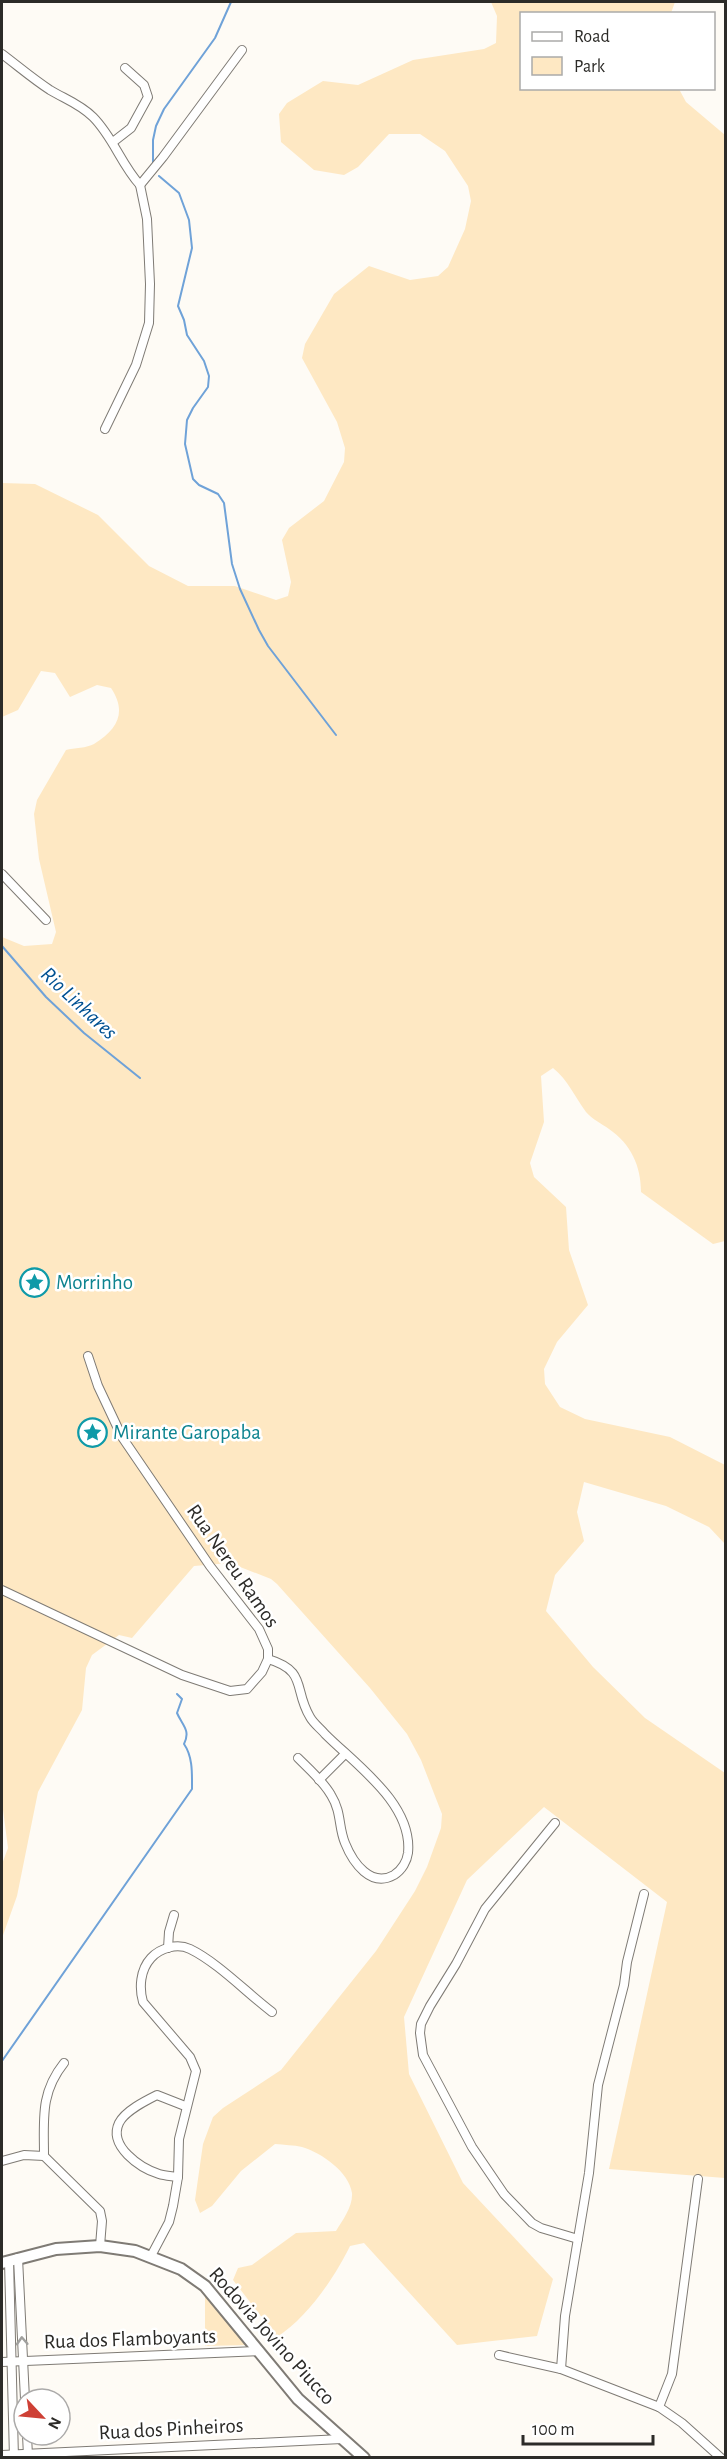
<svg xmlns="http://www.w3.org/2000/svg" width="727" height="2459" viewBox="0 0 727 2459" font-family="'Alegreya Sans',sans-serif">
<style>
.green{fill:#fee8c3}
.lines{fill:none;stroke-linecap:round;stroke-linejoin:round}
.stream{stroke:#6fa2d8;stroke-width:2}
.street-casing{stroke:#7f7b75;stroke-width:10}
.secondary-casing{stroke:#7f7b75;stroke-width:14}
.street{stroke:#fff;stroke-width:8}
.secondary{stroke:#fff;stroke-width:10}
.oneway{stroke:#a0a09e}
.labels{text-anchor:middle;dominant-baseline:central;stroke-width:5;stroke-linejoin:round;paint-order:stroke}
.culture-label{font-size:21px;fill:#0d838f;stroke:#fff;text-anchor:start}
.street-label{font-size:21px;fill:#2c2b28;stroke:#fff}
.water-label{font-size:22px;font-style:italic;fill:#005192;stroke:#fff}
</style>
<rect width="100%" height="100%" fill="#fefbf5"/>
<g class="green">
<path d="M 491,2 L 675,2 L 671,13 L 522,14 L 522,88 L 679,89 L 686,102 L 725,135 L 725,1241 L 713,1244 L 641,1192 C 641,1166 631,1144 609,1129 C 602,1124 592,1119 586,1112 C 575,1097 568,1080 553,1068 L 541,1076 L 544,1122 L 530,1163 L 534,1177 L 566,1207 L 569,1250 L 588,1305 L 557,1342 L 544,1369 L 545,1384 L 560,1407 L 585,1419 L 670,1437 L 725,1465 L 725,1544 L 709,1527 L 666,1506 L 584,1482 L 577,1512 L 584,1541 L 555,1575 L 546,1611 L 593,1667 L 645,1718 L 725,1773 L 725,2178 L 609,2169 L 667,1902 L 544,1807 L 467,1880 L 404,2017 L 409,2074 L 463,2183 L 553,2279 L 537,2336 L 457,2345 L 364,2243 L 350,2246 C 335,2277 307,2318 277,2337 L 233,2280 L 238,2268 L 252,2265 L 296,2233 L 336,2231 C 343,2220 353,2206 352,2193 C 349,2172 322,2153 302,2147 C 294,2145 284,2145 275,2144 L 241,2171 L 212,2206 L 200,2213 L 195,2200 L 203,2144 L 213,2117 L 223,2108 L 281,2070 L 376,1951 L 415,1891 L 427,1867 L 441,1828 L 442,1814 L 421,1760 L 407,1734 L 370,1688 L 277,1584 L 271,1579 L 230,1563 L 194,1566 L 132,1638 L 119,1635 L 92,1655 L 86,1668 L 82,1710 L 38,1792 L 17,1896 L 2,1938 L 2,1864 L 8,1848 L 2,1802 L 2,937 L 24,946 L 52,944 L 56,932 L 39,859 L 34,814 L 37,800 L 66,750 C 74,748 87,748 94,744 C 118,729 127,712 111,688 L 97,685 L 70,697 L 55,673 L 41,671 L 18,710 L 2,717 L 2,483 L 35,484 L 98,515 L 149,566 L 188,586 L 235,586 L 276,600 L 288,596 L 291,582 L 282,540 L 289,528 L 324,501 L 344,462 L 345,448 L 337,422 L 302,358 L 305,344 L 334,294 L 369,266 L 410,280 L 438,276 L 448,267 L 465,229 L 471,201 L 468,186 L 445,151 L 420,134 L 389,134 L 358,167 L 344,175 L 314,170 L 281,142 L 279,114 L 287,103 L 323,81 L 358,85 L 413,60 L 484,49 L 496,43 L 497,16 Z"/>
<path d="M 205,2293 L 248,2345 L 205,2346 Z"/>
</g>
<g class="lines">
<g class="stream">
<path d="M 153,164 L 153,140 L 156,126 L 164,109 L 215,38 L 231,2"/>
<path d="M 159,176 L 179,193 L 189,220 L 192,248 L 178,306 L 184,320 L 187,335 L 204,361 L 209,376 L 208,387 L 193,408 L 187,420 L 185,444 L 193,479 L 199,485 L 218,494 L 224,503 L 232,564 L 240,589 L 259,630 L 268,646 L 336,735"/>
<path d="M 2,946 L 46,997 L 84,1033 L 140,1078"/>
<path d="M 2,2061 L 192,1789 C 192,1774 193,1757 184,1744 C 191,1730 182,1725 177,1713 L 182,1699 L 177,1694"/>
</g>
<defs>
<g id="street">
<path d="M 2,54 C 18,66 33,79 50,90 C 65,99 80,104 93,117 C 113,137 121,164 140,185 L 163,157 L 242,50"/>
<path d="M 113,142 L 131,128 L 148,97 L 144,85 L 125,68"/>
<path d="M 105,429 L 136,365 L 149,323 L 150,284 L 147,219 L 140,185"/>
<path d="M 2,874 L 46,920"/>
<path d="M 2,1590 L 182,1675 L 230,1691 L 247,1689 L 262,1672 L 268,1659 L 268,1649 L 259,1629 L 210,1566 L 122,1437 L 98,1386 L 88,1356"/>
<path d="M 268,1659 C 308,1671 293,1689 310,1717 C 313,1723 321,1729 325,1734 C 356,1765 413,1804 408,1853 C 407,1861 402,1870 394,1875 C 371,1888 353,1863 345,1843 C 338,1826 342,1813 331,1795 C 323,1781 309,1769 298,1758"/>
<path d="M 319,1780 L 345,1754"/>
<path d="M 555,1823 L 485,1909 L 456,1964 L 430,2006 L 421,2024 L 420,2033 L 423,2055 L 472,2147 L 504,2194 L 532,2223 L 541,2228 L 578,2239"/>
<path d="M 168,1948 L 169,1932 L 174,1915"/>
<path d="M 44,2156 C 44,2119 40,2093 64,2063"/>
<path d="M 2,2161 L 24,2155 L 44,2156 L 100,2211 L 102,2221 L 100,2246"/>
<path d="M 178,2177 C 172,2176 165,2176 159,2174 C 140,2168 108,2146 119,2123 C 125,2111 145,2101 157,2095 L 185,2106"/>
<path d="M 151,2256 L 169,2222 L 173,2206 L 178,2177 L 179,2139 L 196,2071 L 190,2057 L 143,2002 C 139,1988 140,1970 151,1958 C 160,1948 177,1943 190,1949 C 217,1962 247,1993 272,2012"/>
<path d="M 18,2258 L 25,2399"/>
<path d="M 9,2261 L 14,2458"/>
<path d="M 499,2355 L 561,2369 L 659,2407 L 682,2423 L 721,2458"/>
<path d="M 2,2362 L 259,2351"/>
<path d="M 561,2369 L 565,2316 L 589,2173 L 598,2085 L 624,1985 L 627,1962 L 644,1894"/>
<path d="M 659,2407 L 672,2374 L 698,2179"/>
<path d="M 27,2435 L 28,2456"/>
<path d="M 2,2455 L 342,2439"/>
</g>
<path id="secondary" d="M 2,2263 L 56,2249 L 100,2246 L 135,2251 L 181,2269 L 205,2286 L 298,2399 L 364,2458"/>
</defs>
<use href="#street" class="street-casing"/>
<use href="#secondary" class="secondary-casing"/>
<use href="#street" class="street"/>
<use href="#secondary" class="secondary"/>
</g>
<defs><path id="oneway-chevron" d="M-2-3.5L2.5 0L-2 3.5" fill="none" stroke-width="1.6" stroke-linecap="round" stroke-linejoin="round" transform="scale(1.5)"/></defs>
<use class="oneway" href="#oneway-chevron" transform="translate(22 2341) rotate(-93)"/>
<defs>
<symbol id="sight-ring" viewBox="-11 -11 22 22"><circle r="9.5" fill="#fff" stroke="#0f9aa8" stroke-width="1.5"/><path d="M0-6L1.8-2.2L6-1.7L2.9 1.2L3.7 5.4L0 3.3L-3.7 5.4L-2.9 1.2L-6-1.7L-1.8-2.2Z" fill="#0f9aa8"/></symbol>
</defs>
<g fill-rule="evenodd">
<use href="#sight-ring" x="18" y="1266" width="33" height="33"/>
<use href="#sight-ring" x="76" y="1416" width="33" height="33"/>
</g>
<g class="labels">
<g class="culture-label">
<text x="56" y="1282">Morrinho</text>
<text x="113" y="1432">Mirante Garopaba</text>
</g>
<g class="street-label">
<text transform="translate(233 1566) rotate(55)">Rua Nereu Ramos</text>
<text transform="translate(272 2336) rotate(48)">Rodovia Jovino Piucco</text>
<text transform="translate(130 2339) rotate(-2)">Rua dos Flamboyants</text>
<text transform="translate(171 2429) rotate(-3)">Rua dos Pinheiros</text>
</g>
<g class="water-label">
<text transform="translate(79 1003) rotate(43)">Rio Linhares</text>
</g>
</g>
<rect width="727" height="2459" fill="none" stroke="#2c2b28" stroke-width="6"/>
<rect x="520" y="12" width="195" height="78" fill="#ffffff" stroke="#abaaa9" stroke-width="1.5"/>
<rect x="532" y="32" width="30" height="9" fill="#ffffff" stroke="#abaaa9" stroke-width="1.5"/>
<text x="574" y="42" font-size="18" fill="#2c2b28">Road</text>
<rect x="532" y="57" width="30" height="18" fill="#fee8c3" stroke="#abaaa9" stroke-width="1.5"/>
<text x="574" y="72" font-size="18" fill="#2c2b28">Park</text>
<g transform="translate(42 2417) rotate(116)"><circle r="28" fill="#ffffff" stroke="#abaaa9" stroke-width="1.5"/>
<path d="M0-4.5L10 22L0 15L-10 22Z" fill="#ce4035"/>
<text y="-9" font-size="16" font-weight="bold" text-anchor="middle" fill="#2c2b28">N</text>
</g>
<path d="M523 2435v9h130v-9" fill="none" stroke="#2c2b28" stroke-width="3"/>
<text x="532" y="2435" font-size="18" fill="#2c2b28" stroke="#ffffff" stroke-width="4.5" paint-order="stroke">100 m</text>
</svg>
